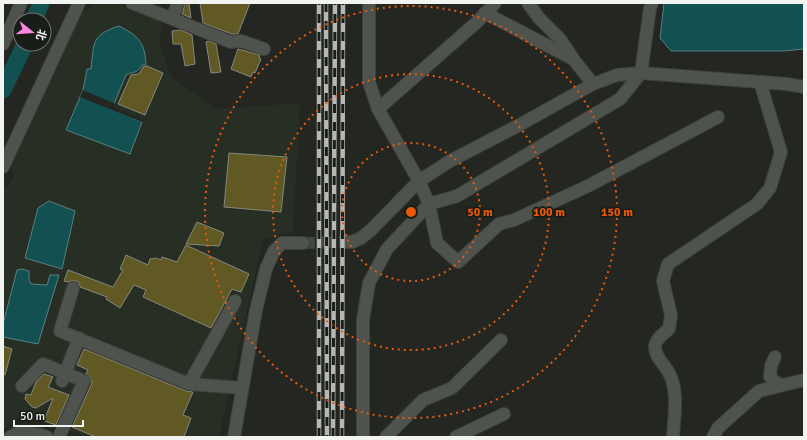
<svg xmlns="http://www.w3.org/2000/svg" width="807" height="440" viewBox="0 0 807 440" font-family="Signika,'Noto Sans SC',sans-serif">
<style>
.built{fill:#272e23}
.water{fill:#135052;stroke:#568182}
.pier{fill:#232621}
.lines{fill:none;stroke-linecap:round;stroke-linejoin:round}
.river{stroke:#135052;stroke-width:17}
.building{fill:#605923;stroke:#888780}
.minor-tunnel{stroke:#424540;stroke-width:12;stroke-dasharray:12 6;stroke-linecap:butt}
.minor-casing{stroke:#3f413d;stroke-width:14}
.minor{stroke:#4f534d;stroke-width:12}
.rail-casing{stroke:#b6b8b5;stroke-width:4.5}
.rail{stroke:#191d17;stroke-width:3;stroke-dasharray:9;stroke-linecap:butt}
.ring{fill:none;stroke:#e8590c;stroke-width:2;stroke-dasharray:2 4}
.centre{fill:#e8590c;stroke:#191d17;stroke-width:2}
.ring-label{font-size:12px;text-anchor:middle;font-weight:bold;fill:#e8590c;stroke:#191d17;stroke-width:3.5;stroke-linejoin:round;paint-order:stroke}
</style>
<rect width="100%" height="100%" fill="#232621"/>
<path class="built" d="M 95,3 L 116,3 L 162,20 L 160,45 L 172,78 L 216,109 L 300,103 L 293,232 L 263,239 L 219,437 L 86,437 L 24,413 L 3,430 L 3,187 L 9,185 L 14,176 L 10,162 L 76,17 Z"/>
<g class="water">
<path d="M 664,3 L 804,3 L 804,49 L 784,51 L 671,51 L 660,38 Z"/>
<path d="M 119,26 C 139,36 145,43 146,65 L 142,65 C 137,74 134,71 126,75 L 112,109 L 142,122 L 130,154 L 66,130 L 83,90 L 87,69 L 91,69 C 94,43 91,35 119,26 Z"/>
<path d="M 49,201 L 75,211 L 62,269 L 25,258 L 38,208 Z"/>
<path d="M 22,269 L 29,271 L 29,280 L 31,284 L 47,285 L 50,275 L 59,275 L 38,344 L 3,337 L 3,324 L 17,270 Z"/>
</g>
<path class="pier" d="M 83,90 L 116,104 L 114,108 L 143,120 L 142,122 L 80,97 Z"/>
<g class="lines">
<g class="river">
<path d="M 34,20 L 41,3"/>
<path d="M 3,90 L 25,44"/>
</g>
</g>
<g class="building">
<path d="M 185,3 L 189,3 L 191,18 L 182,14 Z"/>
<path d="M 200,3 L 250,3 L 238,34 L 232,34 L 203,23 Z"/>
<path d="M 181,30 L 192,35 L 195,64 L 185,66 L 181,44 L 173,44 L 172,31 Z"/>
<path d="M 209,41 L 216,44 L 221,72 L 211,73 L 206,42 Z"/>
<path d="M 238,49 L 260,55 L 259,58 L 261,59 L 255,73 L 253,72 L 251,77 L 231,69 Z"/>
<path d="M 147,66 L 163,73 L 145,115 L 118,104 L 131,75 L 139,74 L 143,67 Z"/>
<path d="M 229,153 L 287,157 L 281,212 L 224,207 Z"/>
<path d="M 197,222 L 224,233 L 219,246 L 186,244 Z"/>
<path d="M 186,245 L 249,274 L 241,292 L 232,289 L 211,328 L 143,297 L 146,290 L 134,285 L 120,308 L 106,299 L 107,297 L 80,287 L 79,283 L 76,281 L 72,281 L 68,282 L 64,281 L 68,270 L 113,287 L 123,270 L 120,269 L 126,255 L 148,265 L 150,259 L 156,258 L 161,260 L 162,257 L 177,262 Z"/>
<path d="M 3,346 L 12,349 L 5,375 L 3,374 Z"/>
<path d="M 84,349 L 186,391 L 193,392 L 183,415 L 191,418 L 184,437 L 96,437 L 72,427 L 92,383 L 90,377 L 86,374 L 88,370 L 77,365 Z"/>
<path d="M 44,374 L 53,377 L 48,387 L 69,395 L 56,425 L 44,421 L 53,398 L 36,408 L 32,407 L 25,399 L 26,394 L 31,395 L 36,382 Z"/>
</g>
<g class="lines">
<path class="minor-tunnel" d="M 303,243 L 346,242"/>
<defs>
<g id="minor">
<path d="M 132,3 L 231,42 L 241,41 L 264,49"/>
<path d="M 369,3 L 369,82 L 378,109 L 419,181 L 429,204 L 437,243 L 458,262 L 499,224 L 514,220 L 588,186 L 718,117"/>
<path d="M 528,3 L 539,18 L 560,39 L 574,60 L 593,84"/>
<path d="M 485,13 L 573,59"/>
<path d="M 172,18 L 178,3"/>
<path d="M 3,44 L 21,3"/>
<path d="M 378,109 L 477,22 L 495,3"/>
<path d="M 3,167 L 79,3"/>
<path d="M 346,242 L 352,242 L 361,238 L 371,230 L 419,181 L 450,161 L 521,124 L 593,84 L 617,75 L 641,73 L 787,84 L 804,87"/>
<path d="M 73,288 L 60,331 L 189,384 L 242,388"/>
<path d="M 775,357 L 771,366 L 770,377 L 775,382 L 782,385"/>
<path d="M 62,381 L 79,338"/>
<path d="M 189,384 L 235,301"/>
<path d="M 22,386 L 43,364 L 84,381 L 59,437"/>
<path d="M 10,437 L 20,432 L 42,435 L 47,437"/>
<path d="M 234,437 L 256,310 L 266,269 L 274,251 L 282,243 L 303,243"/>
<path d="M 363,437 L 363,320 L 369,283 L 387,249 L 429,204 L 457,196 L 620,99 L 641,73 L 650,8 L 652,3"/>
<path d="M 386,437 L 423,400 L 452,388 L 501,340"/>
<path d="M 456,437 L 504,414"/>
<path d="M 673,437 C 674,417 679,392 669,373 C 665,365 654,356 655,346 C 656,339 664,333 669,329 L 671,315 L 663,281 L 668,264 L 757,204 L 770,188 L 781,152 L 760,82"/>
<path d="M 713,437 L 718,428 L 759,391 L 804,380"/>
</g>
</defs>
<use href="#minor" class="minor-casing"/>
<use href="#minor" class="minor"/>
<defs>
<g id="rail">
<path d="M 326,3 L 327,437"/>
<path d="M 319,437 L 319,3"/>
<path d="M 333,437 L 335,3"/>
<path d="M 342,437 L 343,3"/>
</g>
</defs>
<use href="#rail" class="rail-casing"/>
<use href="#rail" class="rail"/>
</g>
<g class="ring">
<circle cx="411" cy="212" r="69"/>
<circle cx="411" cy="212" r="138"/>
<circle cx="411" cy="212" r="206"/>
</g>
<circle cx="411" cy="212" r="6" class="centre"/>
<g class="ring-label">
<text x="480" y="216">50 m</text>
<text x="549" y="216">100 m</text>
<text x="617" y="216">150 m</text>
</g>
<rect width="807" height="440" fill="none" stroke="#f2f4f1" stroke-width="8"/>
<g transform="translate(32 32) rotate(107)"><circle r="19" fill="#191d17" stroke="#70736e"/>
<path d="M0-3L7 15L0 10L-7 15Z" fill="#fd86e2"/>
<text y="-6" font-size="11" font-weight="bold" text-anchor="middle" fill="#f2f4f1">北</text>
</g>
<path d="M14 420v6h69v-6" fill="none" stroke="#f2f4f1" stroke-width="2"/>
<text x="20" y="420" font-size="12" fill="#f2f4f1" stroke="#191d17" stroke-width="3" paint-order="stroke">50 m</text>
</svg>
